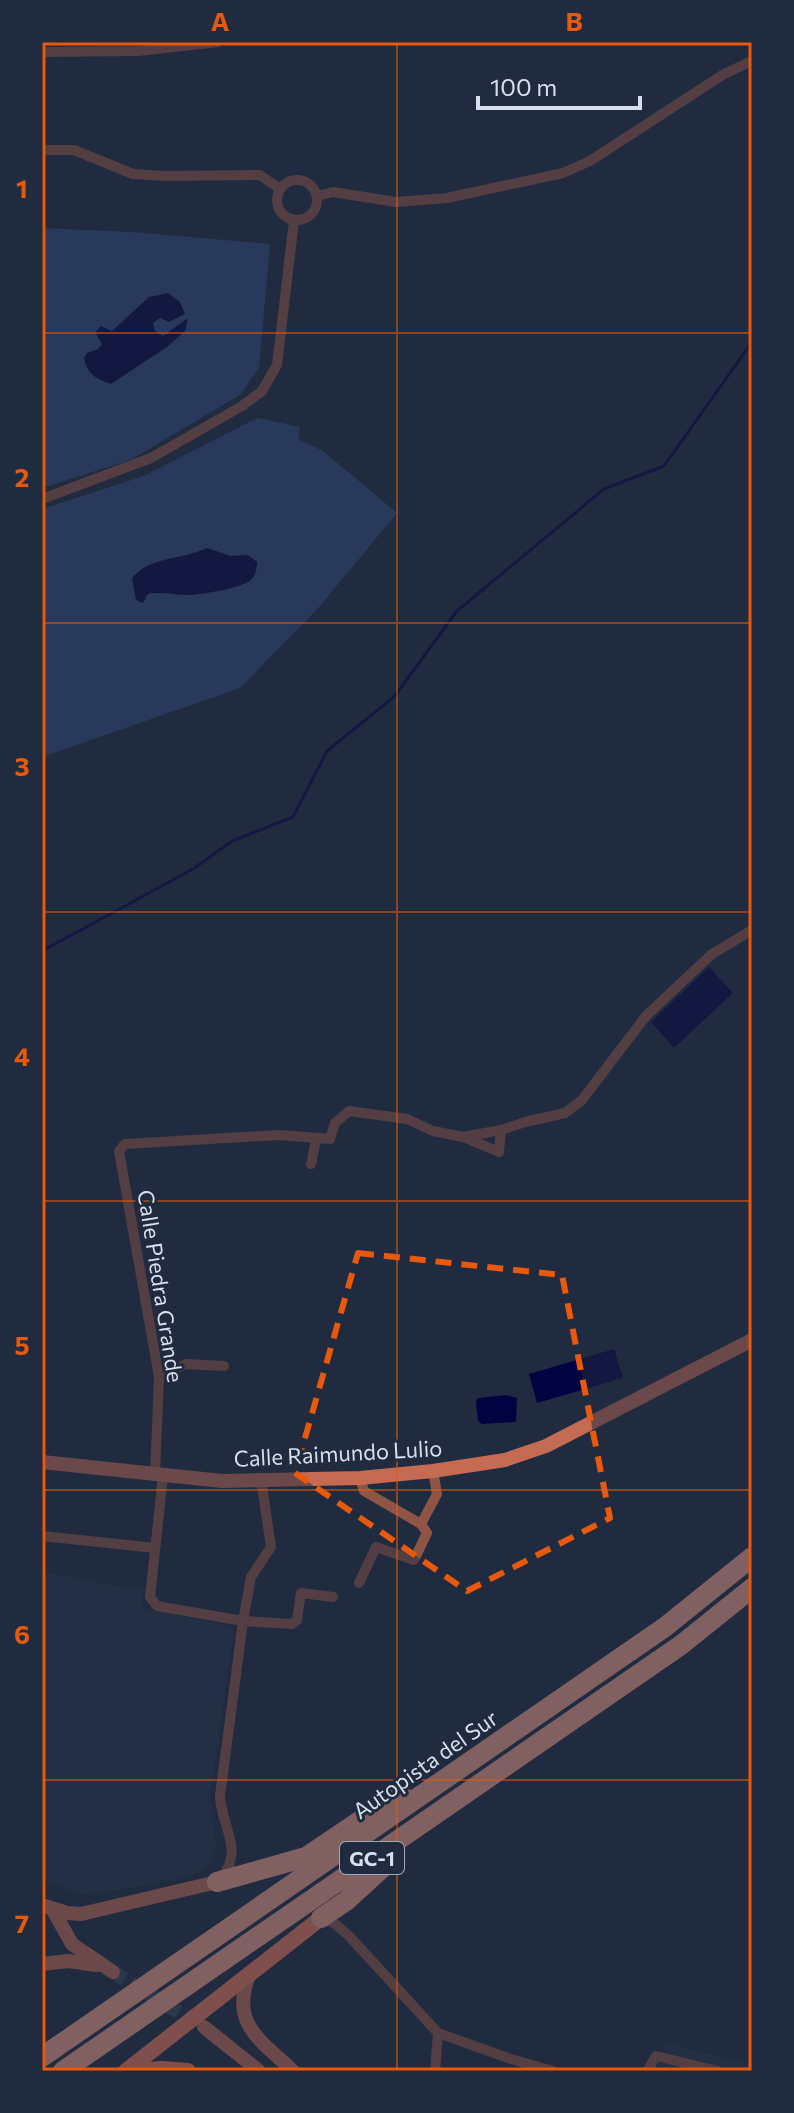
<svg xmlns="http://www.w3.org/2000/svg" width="794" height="2113" viewBox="0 0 794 2113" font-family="Commissioner,sans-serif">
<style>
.built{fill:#26334d}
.green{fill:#334b7d}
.water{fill:#000242}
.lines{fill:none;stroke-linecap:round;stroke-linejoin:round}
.stream{stroke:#000242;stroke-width:3}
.secondary-tunnel{stroke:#3c4659;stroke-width:14;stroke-dasharray:14 7;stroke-linecap:butt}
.street{stroke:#8e5547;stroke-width:10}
.secondary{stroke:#c56b54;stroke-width:14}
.primary{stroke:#ef7b5e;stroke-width:16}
.highway{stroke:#f4a08a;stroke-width:20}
.marked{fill:none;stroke:#e8590c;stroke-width:6;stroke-dasharray:16 10;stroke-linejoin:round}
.grid{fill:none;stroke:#e8590c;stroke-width:2;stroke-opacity:0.55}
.labels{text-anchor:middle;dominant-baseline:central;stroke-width:6;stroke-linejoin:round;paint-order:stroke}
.shield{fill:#212b3f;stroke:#a1a9b9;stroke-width:2}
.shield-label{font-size:20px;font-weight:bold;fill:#d8dfed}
.street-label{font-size:22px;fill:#d8dfed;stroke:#212b3f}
.neatline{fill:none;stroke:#e8590c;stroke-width:3}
.grid-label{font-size:26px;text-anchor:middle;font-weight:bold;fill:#e8590c}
</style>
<rect width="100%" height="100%" fill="#212b3f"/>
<g class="built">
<path d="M 42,1572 L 144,1591 L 141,1608 L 230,1626 L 234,1630 L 210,1796 L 216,1848 L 206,1867 L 188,1877 L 91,1895 L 81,1894 L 42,1880 Z"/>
<path d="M 667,2044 L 752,2064 L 752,2071 L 652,2071 Z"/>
</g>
<g class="green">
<path d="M 42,228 L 131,232 L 270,244 L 259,367 L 240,395 L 130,460 L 42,488 Z"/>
<path d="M 257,418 L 300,427 L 298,439 L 323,451 L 397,513 L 319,607 L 240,688 L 42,757 L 42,509 L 144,476 Z"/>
</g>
<g class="water">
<path d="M 168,293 L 180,302 L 185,314 L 169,322 L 160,318 L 153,323 L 155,331 L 163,336 L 188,318 L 185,331 L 167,347 L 111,384 C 96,379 87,374 84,358 L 87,353 L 98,349 L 102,344 L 95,332 L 101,326 L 112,331 L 149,297 Z"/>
<path d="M 207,548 L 231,556 L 248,555 L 257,562 C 257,568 256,575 251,580 C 242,588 200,595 187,595 C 174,595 162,591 148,594 L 143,603 L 136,600 L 132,578 C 150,556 183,560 207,548 Z"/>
<path d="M 709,967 L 733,993 L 674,1048 L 651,1022 Z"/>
<path d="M 614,1349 L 623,1378 L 537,1403 L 529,1374 Z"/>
<path d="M 506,1395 L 517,1398 L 516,1422 L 482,1424 L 478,1421 L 476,1402 L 478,1398 Z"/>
</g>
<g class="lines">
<path class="stream" d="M 42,951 L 193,869 L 232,841 L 293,817 L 327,751 L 394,697 L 457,611 L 604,489 L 664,466 L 752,342"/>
<path class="secondary-tunnel" d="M 113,1972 L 198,2024"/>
<g class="street">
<path d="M 42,52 L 138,51 L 218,42"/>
<path d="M 42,150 L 74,150 L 133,174 L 165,176 L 260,175 L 280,189"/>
<circle cx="297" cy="200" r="20"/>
<path d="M 317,196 L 333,192 L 396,202 L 447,198 L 563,173 L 590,161 L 724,74 L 752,61"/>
<path d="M 42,499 L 151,458 L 242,406 L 262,391 L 277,365 L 294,221"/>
<path d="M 463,1137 L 499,1152 L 501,1130"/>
<path d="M 311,1164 L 316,1140"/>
<path d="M 159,1377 L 186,1364 L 224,1366"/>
<path d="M 155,1475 L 159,1377 L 119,1151 L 125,1144 L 279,1135 L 330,1139 L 335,1123 L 349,1111 L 407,1119 L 433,1131 L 463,1137 L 501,1130 L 525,1122 L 565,1113 L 582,1100 L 646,1016 L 712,954 L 752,930"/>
<path d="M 163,1476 L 150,1597 L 157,1606 L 243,1621 L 292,1624 L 297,1620 L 301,1593 L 333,1597"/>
<path d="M 360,1478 L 364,1491 L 421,1524"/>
<path d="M 421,1524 L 437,1494 L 433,1471"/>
<path d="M 42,1536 L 155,1548"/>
<path d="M 359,1583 L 376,1547 L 414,1560 L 427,1533 L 421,1524"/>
<path d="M 221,1878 C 245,1851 221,1826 220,1796 L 243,1621 L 251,1577 L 271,1547 L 261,1479"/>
<path d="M 321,1918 L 334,1923 L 349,1936 L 438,2033 L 511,2059 L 553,2071"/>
<path d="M 435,2071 L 438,2033"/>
<path d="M 647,2071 L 656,2056 L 718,2071"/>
</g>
<g class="secondary">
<path d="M 42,1462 L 222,1481 L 360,1478 L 433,1471 L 505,1460 L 546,1446 L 752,1340"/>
<path d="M 42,1905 L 67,1913 L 81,1914 L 217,1882"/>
<path d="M 53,1910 L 72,1944 L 113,1972"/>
<path d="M 42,1964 L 68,1961 L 97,1965"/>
<path d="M 250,1973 C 229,2023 259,2039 293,2071"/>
<path d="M 204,2027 L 259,2071"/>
</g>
<g class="primary">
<path d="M 126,2071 L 321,1918"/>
<path d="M 133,2071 L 162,2069 L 188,2071"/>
</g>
<g class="highway">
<path d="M 217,1882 L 306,1857 L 401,1793"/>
<path d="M 321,1918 L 346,1901 L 392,1859"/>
<path d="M 42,2057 L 665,1627 L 752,1557"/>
<path d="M 63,2071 L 681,1645 L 752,1588"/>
</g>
</g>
<path d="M0 0H794V2113H0ZM 358,1253 L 562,1275 L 610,1518 L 467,1591 L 295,1473 Z" fill="#212b3f" fill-opacity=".55" fill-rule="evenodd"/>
<path class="marked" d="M 358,1253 L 562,1275 L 610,1518 L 467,1591 L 295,1473 Z"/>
<path class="grid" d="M 397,42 L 397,2071M 42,333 L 752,333M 42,623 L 752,623M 42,912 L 752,912M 42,1201 L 752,1201M 42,1490 L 752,1490M 42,1780 L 752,1780"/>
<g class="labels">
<rect class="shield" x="340" y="1842" width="64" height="32" rx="6"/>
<g class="shield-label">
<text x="372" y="1858">GC-1</text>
</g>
<g class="street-label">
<text transform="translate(161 1286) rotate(81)">Calle Piedra Grande</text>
<text transform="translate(338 1453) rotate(-3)">Calle Raimundo Lulio</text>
<text transform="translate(425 1764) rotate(-35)">Autopista del Sur</text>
</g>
</g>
<rect width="794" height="2113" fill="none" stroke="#212b3f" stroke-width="88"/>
<path d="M478 96v12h162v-12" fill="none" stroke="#d8dfed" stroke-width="4"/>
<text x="490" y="96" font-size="24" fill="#d8dfed" stroke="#212b3f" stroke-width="6" paint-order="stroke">100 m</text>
<rect x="44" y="44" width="706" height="2025" class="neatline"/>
<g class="grid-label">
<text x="220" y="31">A</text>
<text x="574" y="31">B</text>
<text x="22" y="198">1</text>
<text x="22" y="487">2</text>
<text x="22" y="776">3</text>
<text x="22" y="1066">4</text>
<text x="22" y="1355">5</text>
<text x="22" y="1644">6</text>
<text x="22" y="1933">7</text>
</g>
</svg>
